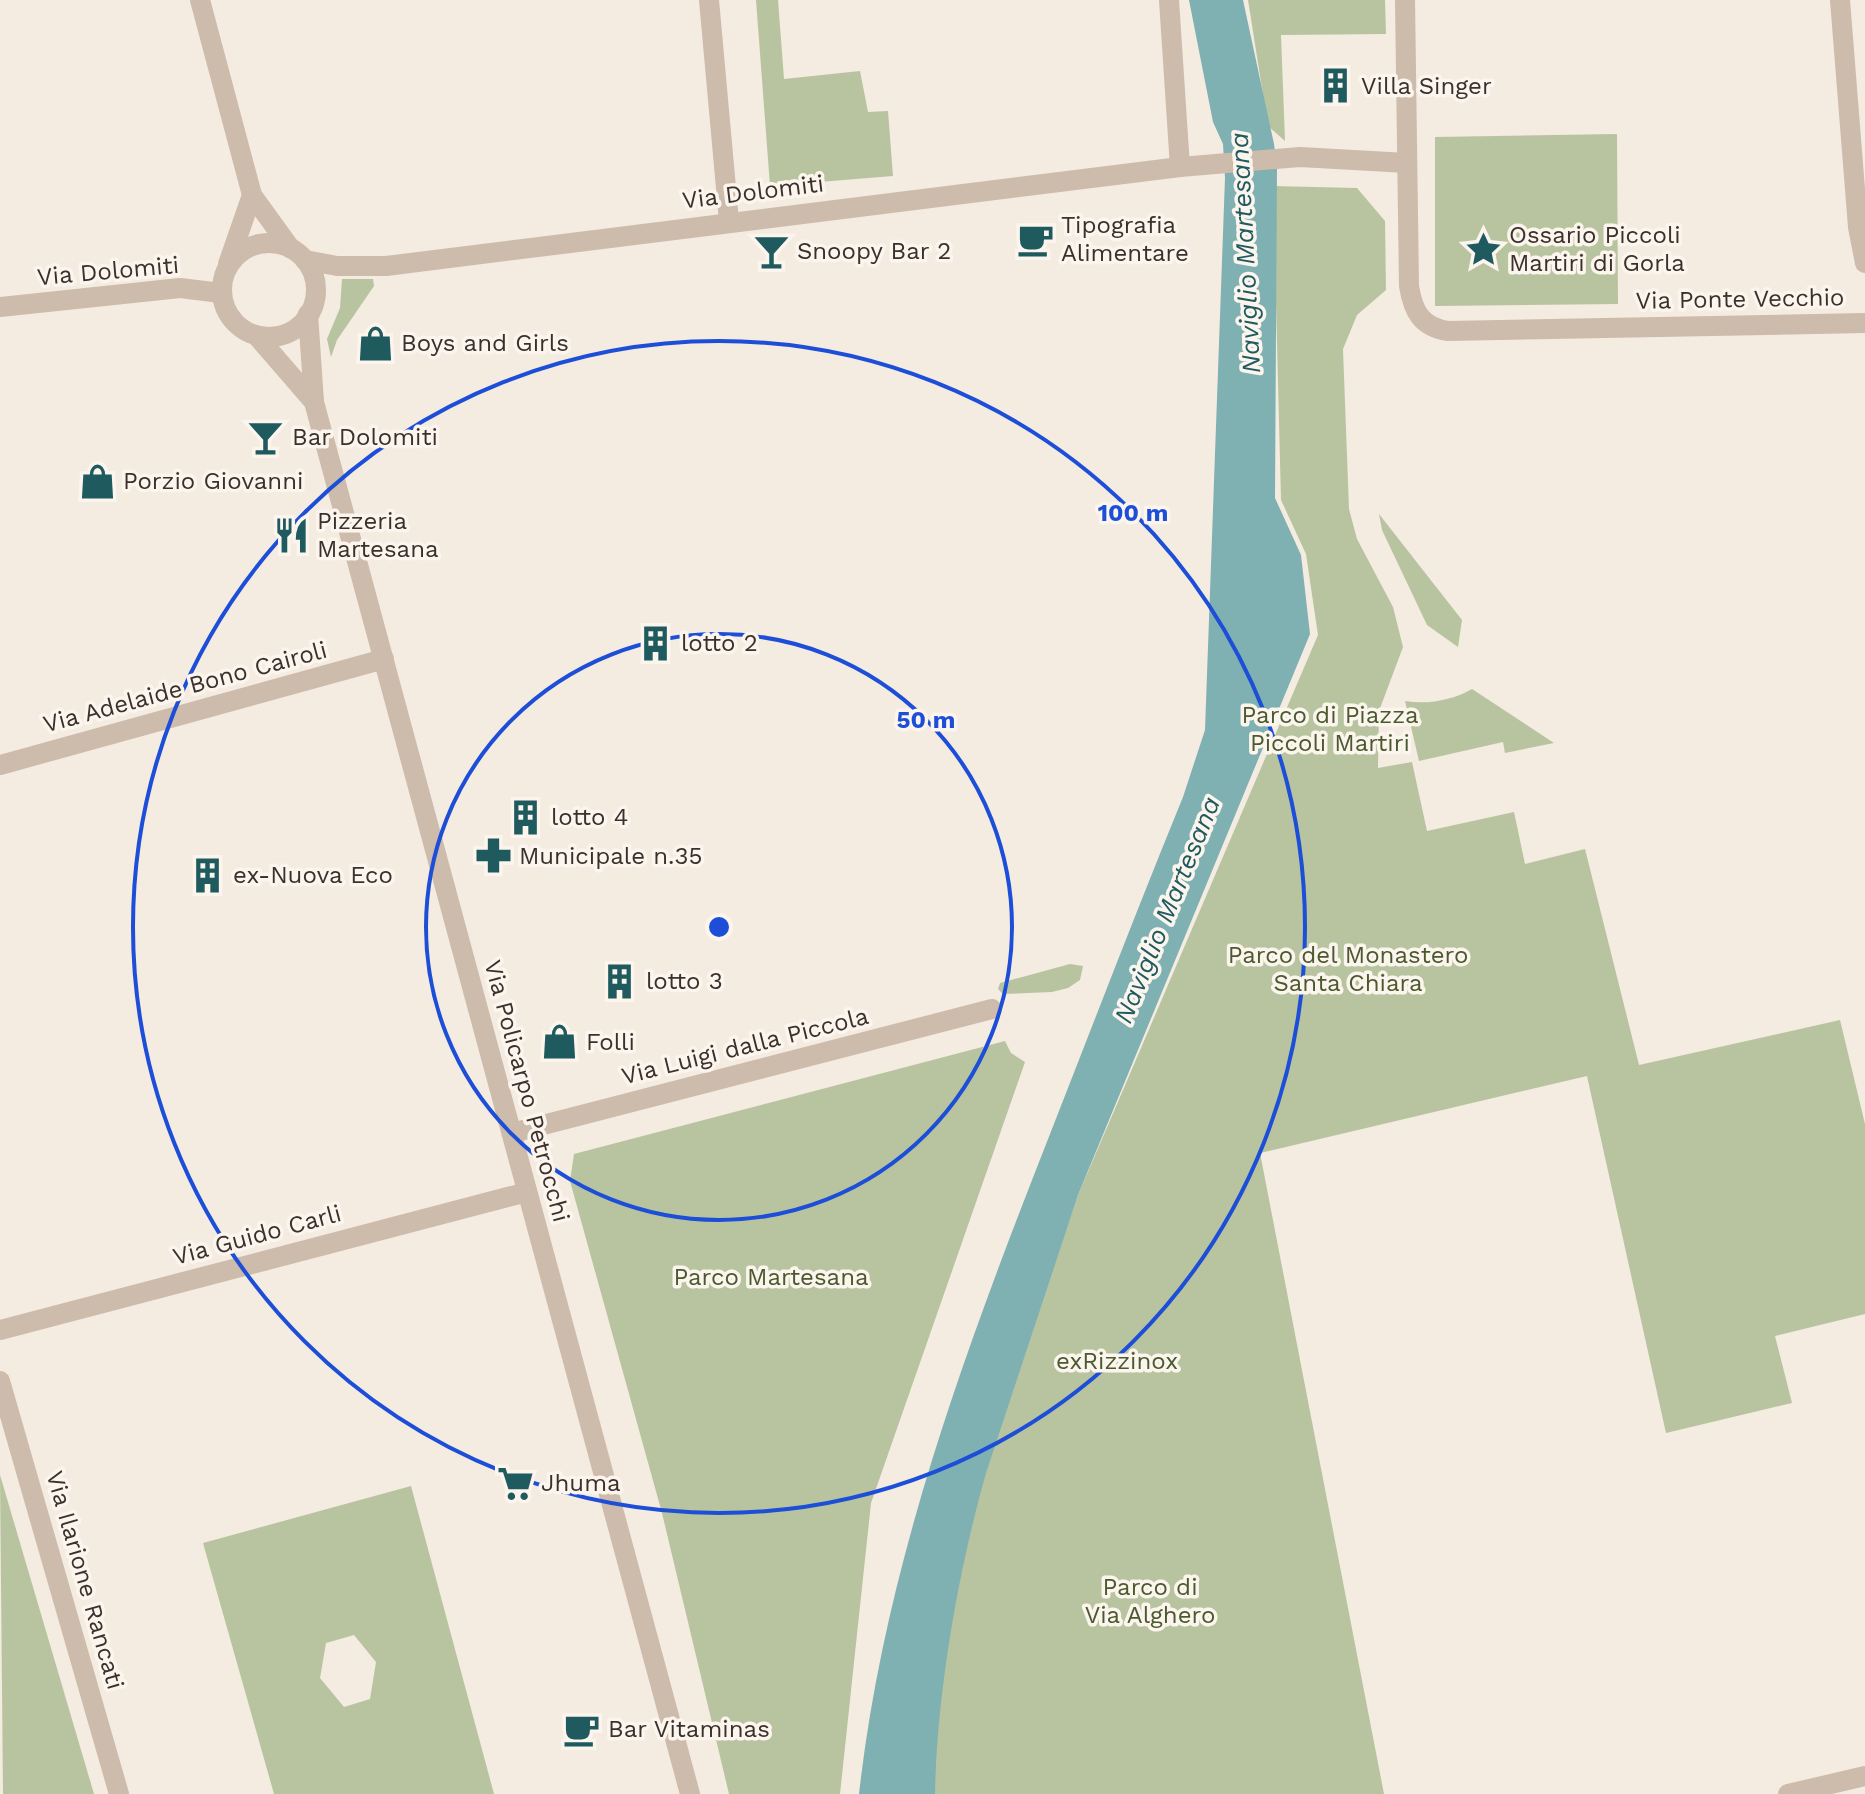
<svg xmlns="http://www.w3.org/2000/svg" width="1865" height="1794" viewBox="0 0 1865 1794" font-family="'Work Sans',sans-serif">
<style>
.green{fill:#b8c4a0;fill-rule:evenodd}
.water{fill:#7fb0b2}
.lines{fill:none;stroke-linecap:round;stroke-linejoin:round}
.minor{stroke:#cdbbac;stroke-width:20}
.ring{fill:none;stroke:#1d4ed8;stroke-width:4}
.labels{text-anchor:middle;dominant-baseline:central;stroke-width:7;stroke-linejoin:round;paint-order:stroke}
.poi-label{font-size:24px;fill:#3b302b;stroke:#fbf5ee;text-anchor:start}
.street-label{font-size:24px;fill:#3b302b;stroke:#fbf5ee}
.park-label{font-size:24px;fill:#4a5a2e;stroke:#fbf5ee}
.water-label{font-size:26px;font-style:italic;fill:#1f5a5e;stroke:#fbf5ee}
.centre{fill:#1d4ed8;stroke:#fbf5ee;stroke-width:4}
.ring-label{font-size:24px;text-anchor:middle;font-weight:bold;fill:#1d4ed8;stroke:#fbf5ee;stroke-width:7;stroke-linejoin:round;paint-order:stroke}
</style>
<rect width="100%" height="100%" fill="#f4ebe1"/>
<g class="green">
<path d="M 756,0 L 778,0 L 784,79 L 860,71 L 868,112 L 888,111 L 893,176 L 770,186 Z"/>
<path d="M 1248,0 L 1385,0 L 1386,34 L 1281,35 L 1285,141 L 1268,126 Z"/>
<path d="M 1617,134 L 1618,304 L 1435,306 L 1435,137 Z"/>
<path d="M 1273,186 L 1357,188 L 1385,221 L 1386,290 L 1357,315 L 1343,349 L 1349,509 L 1357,539 L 1393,607 L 1403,647 L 1379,711 L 1378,768 L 1412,762 L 1427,831 L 1514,812 L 1525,864 L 1585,849 L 1639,1065 L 1840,1020 L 1865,1124 L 1865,1314 L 1775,1336 L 1792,1403 L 1666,1433 L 1587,1076 L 1260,1153 L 1384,1794 L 931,1794 L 932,1724 L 970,1509 L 1078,1195 L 1318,635 L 1306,554 L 1281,500 Z"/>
<path d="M 342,279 L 373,279 L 374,286 L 337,340 L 331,357 L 327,339 L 340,308 Z"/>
<path d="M 1379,514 L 1462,620 L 1458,647 L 1427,625 L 1382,530 Z"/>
<path d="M 1472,689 L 1554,743 L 1505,753 L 1503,742 L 1419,761 L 1405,701 C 1428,705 1453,700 1472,689 Z"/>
<path d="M 1070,964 L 1083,966 L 1080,980 L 1068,988 L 1052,992 L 1003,994 L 998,989 L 1000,983 Z"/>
<path d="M 1005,1041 L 1011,1053 L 1025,1062 L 871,1503 L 840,1794 L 729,1794 L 662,1513 L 570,1181 L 574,1154 Z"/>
<path d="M 0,1475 L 94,1794 L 3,1794 Z"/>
<path d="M 411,1486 L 494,1794 L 274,1794 L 203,1543 ZM 354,1635 L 376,1662 L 370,1699 L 344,1707 L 320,1678 L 326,1643 Z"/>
</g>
<path class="water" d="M 1189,0 L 1243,0 L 1274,144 L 1277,167 L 1275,498 L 1301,555 L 1310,634 L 1078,1195 L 986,1473 C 958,1572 937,1692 935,1794 L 859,1794 C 885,1564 966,1348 1050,1134 C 1094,1022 1137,909 1183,797 L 1205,730 L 1225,178 L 1223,144 L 1213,122 Z"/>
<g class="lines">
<g class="minor">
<path d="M 200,0 L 252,195 L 291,249"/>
<path d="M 709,0 L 729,221"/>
<path d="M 1169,0 L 1180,167"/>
<path d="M 1405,0 L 1409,286 C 1413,311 1421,327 1448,331 L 1865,323"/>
<path d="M 1840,0 L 1858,227 L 1865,263"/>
<circle cx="269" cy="290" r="47"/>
<path d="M 305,260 L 337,266 L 386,266 L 1180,167 L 1300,157 L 1407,163"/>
<path d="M 228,264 L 252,195"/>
<path d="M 0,307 L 180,288 L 221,293"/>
<path d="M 308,314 L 314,402 L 690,1794"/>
<path d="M 256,335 L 314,402"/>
<path d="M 0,765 L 384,659"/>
<path d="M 512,1133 L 992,1009"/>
<path d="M 0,1330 L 527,1192"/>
<path d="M 0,1381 L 119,1794"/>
<path d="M 1788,1794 L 1865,1776"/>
</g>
</g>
<g class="ring">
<circle cx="719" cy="927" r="293"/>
<circle cx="719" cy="927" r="586"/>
</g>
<defs>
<symbol id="building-bare" viewBox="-9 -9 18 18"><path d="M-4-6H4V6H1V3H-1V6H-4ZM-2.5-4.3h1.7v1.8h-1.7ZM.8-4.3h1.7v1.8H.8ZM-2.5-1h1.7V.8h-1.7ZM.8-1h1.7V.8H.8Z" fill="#1f5a5e" stroke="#fbf5ee" stroke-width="2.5" paint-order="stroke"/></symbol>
<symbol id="cafe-bare" viewBox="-9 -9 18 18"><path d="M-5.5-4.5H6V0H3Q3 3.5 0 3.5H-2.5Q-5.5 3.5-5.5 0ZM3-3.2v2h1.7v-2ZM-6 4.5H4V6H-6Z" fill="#1f5a5e" stroke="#fbf5ee" stroke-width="2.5" paint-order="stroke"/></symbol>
<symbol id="sight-bare" viewBox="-9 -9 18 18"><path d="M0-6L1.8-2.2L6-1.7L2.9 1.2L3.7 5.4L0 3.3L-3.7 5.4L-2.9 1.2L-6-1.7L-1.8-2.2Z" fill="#1f5a5e" stroke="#fbf5ee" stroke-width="2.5" paint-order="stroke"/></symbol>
<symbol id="bar-bare" viewBox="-9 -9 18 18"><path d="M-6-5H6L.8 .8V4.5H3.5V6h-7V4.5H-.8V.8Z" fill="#1f5a5e" stroke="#fbf5ee" stroke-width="2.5" paint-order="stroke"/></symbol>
<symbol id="shop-bare" viewBox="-9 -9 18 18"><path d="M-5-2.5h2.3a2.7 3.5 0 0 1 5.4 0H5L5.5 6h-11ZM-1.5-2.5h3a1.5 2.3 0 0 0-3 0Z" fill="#1f5a5e" stroke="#fbf5ee" stroke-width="2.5" paint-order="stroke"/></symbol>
<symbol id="restaurant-bare" viewBox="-9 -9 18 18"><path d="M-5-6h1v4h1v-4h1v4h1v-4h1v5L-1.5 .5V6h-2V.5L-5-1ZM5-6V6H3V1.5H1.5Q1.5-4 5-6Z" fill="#1f5a5e" stroke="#fbf5ee" stroke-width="2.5" paint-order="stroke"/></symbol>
<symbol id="pharmacy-bare" viewBox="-9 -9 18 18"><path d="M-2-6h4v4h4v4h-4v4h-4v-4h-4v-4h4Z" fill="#1f5a5e" stroke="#fbf5ee" stroke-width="2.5" paint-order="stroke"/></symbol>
<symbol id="supermarket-bare" viewBox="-9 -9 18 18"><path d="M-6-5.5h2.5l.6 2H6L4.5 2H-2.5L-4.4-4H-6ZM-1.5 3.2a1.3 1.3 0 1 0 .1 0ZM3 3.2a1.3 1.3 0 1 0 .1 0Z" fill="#1f5a5e" stroke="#fbf5ee" stroke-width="2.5" paint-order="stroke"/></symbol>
</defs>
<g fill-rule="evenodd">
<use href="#building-bare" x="1310" y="60" width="51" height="51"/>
<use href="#cafe-bare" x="1010" y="214" width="51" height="51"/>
<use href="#sight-bare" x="1458" y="224" width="51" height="51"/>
<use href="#bar-bare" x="746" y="226" width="51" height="51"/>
<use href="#shop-bare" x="350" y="318" width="51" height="51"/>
<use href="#bar-bare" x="240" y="412" width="51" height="51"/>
<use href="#shop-bare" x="72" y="456" width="51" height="51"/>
<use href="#restaurant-bare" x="266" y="510" width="51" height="51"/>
<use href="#building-bare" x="630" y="618" width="51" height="51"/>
<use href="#building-bare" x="500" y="792" width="51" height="51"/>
<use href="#pharmacy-bare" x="468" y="830" width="51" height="51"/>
<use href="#building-bare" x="182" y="850" width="51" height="51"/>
<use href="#building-bare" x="594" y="956" width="51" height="51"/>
<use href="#shop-bare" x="534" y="1016" width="51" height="51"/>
<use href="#supermarket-bare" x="490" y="1458" width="51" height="51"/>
<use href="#cafe-bare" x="556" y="1704" width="51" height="51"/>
</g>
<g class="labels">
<g class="poi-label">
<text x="1361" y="86">Villa Singer</text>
<text x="1061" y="225">Tipografia<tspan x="1061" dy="28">Alimentare</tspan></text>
<text x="1509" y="235">Ossario Piccoli<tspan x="1509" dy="28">Martiri di Gorla</tspan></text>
<text x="797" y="251">Snoopy Bar 2</text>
<text x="401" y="343">Boys and Girls</text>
<text x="292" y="437">Bar Dolomiti</text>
<text x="123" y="481">Porzio Giovanni</text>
<text x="317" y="521">Pizzeria<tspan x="317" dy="28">Martesana</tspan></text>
<text x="681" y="643">lotto 2</text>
<text x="551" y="817">lotto 4</text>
<text x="519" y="856">Municipale n.35</text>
<text x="233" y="875">ex-Nuova Eco</text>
<text x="646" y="981">lotto 3</text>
<text x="586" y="1042">Folli</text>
<text x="541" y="1483">Jhuma</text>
<text x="608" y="1729">Bar Vitaminas</text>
</g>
<g class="street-label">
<text transform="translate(753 192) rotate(-7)">Via Dolomiti</text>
<text transform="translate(108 271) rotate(-5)">Via Dolomiti</text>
<text transform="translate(1740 299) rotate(-1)">Via Ponte Vecchio</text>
<text transform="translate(185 687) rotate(-15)">Via Adelaide Bono Cairoli</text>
<text transform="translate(745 1046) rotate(-14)">Via Luigi dalla Piccola</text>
<text transform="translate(527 1091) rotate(75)">Via Policarpo Petrocchi</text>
<text transform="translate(257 1235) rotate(-15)">Via Guido Carli</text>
<text transform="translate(85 1580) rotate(74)">Via Ilarione Rancati</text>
</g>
<g class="park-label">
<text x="1330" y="715">Parco di Piazza<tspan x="1330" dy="28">Piccoli Martiri</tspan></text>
<text x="1348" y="955">Parco del Monastero<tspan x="1348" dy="28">Santa Chiara</tspan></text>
<text x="771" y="1277">Parco Martesana</text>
<text x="1117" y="1361">exRizzinox</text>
<text x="1150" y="1587">Parco di<tspan x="1150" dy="28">Via Alghero</tspan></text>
</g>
<g class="water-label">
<text transform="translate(1245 253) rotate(-93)">Naviglio Martesana</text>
<text transform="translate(1167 910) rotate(-68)">Naviglio Martesana</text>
</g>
</g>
<circle cx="719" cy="927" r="12" class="centre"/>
<g class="ring-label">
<text x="1133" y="521">100 m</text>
<text x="926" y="728">50 m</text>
</g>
</svg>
